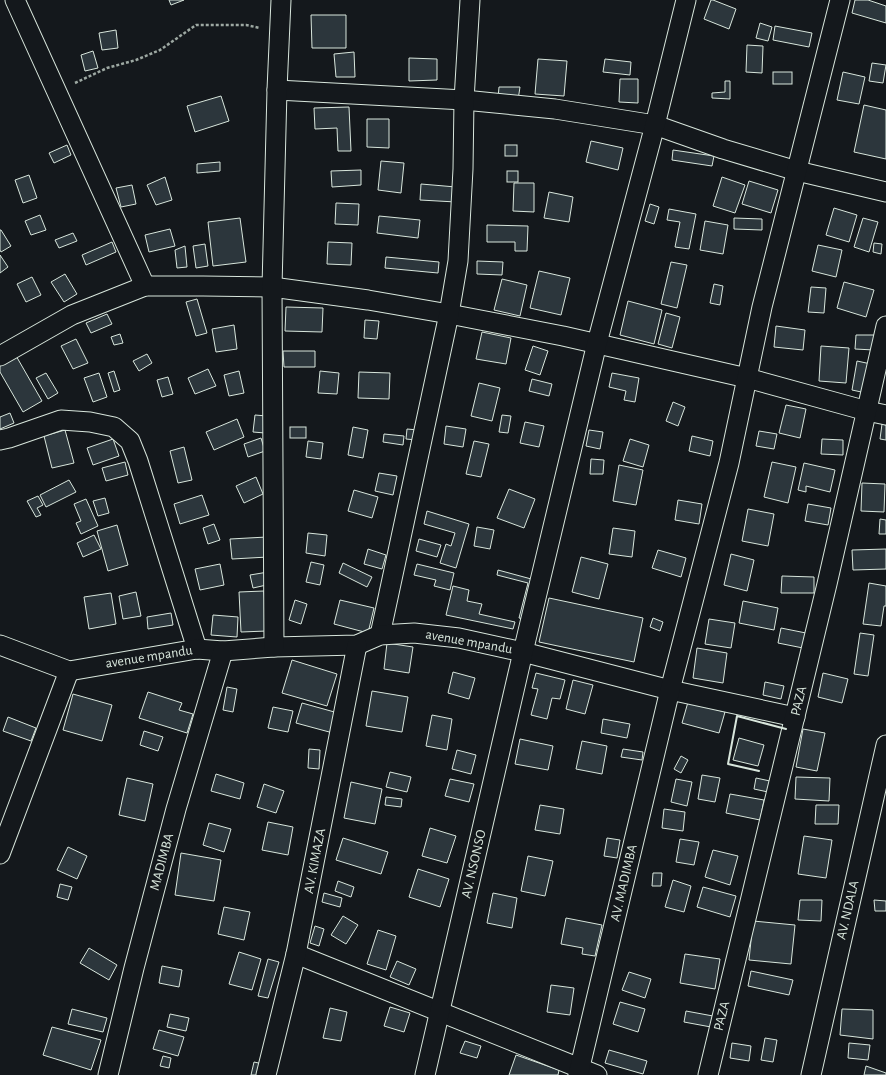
<svg xmlns="http://www.w3.org/2000/svg" width="886" height="1075" viewBox="0 0 886 1075" font-family="'Alegreya Sans',sans-serif">
<style>
.building{fill:#2c363c;stroke:#d8e6dc}
.lines{fill:none;stroke-linecap:round;stroke-linejoin:round}
.street-casing{stroke:#d8e6dc;stroke-width:21}
.path{stroke:#9da8a2;stroke-width:2.5;stroke-dasharray:3 2;stroke-linecap:butt}
.street{stroke:#14181c;stroke-width:19}
.wall{stroke:#d8e6dc;stroke-width:2}
.labels{text-anchor:middle;dominant-baseline:central;stroke-width:3;stroke-linejoin:round;paint-order:stroke}
.street-label{font-size:14px;fill:#d8e6dc;stroke:#14181c}
</style>
<rect width="100%" height="100%" fill="#14181c"/>
<g class="building">
<path d="M 169,0 L 184,0 L 171,5 Z"/>
<path d="M 711,0 L 713,0 L 736,9 L 729,29 L 704,19 Z"/>
<path d="M 855,0 L 868,0 L 886,6 L 886,23 L 852,13 Z"/>
<path d="M 311,15 L 346,15 L 346,48 L 312,48 Z"/>
<path d="M 760,23 L 772,27 L 768,41 L 756,38 Z"/>
<path d="M 775,26 L 812,33 L 809,47 L 773,40 Z"/>
<path d="M 116,30 L 118,48 L 102,50 L 99,33 Z"/>
<path d="M 747,45 L 763,46 L 762,73 L 746,72 Z"/>
<path d="M 93,51 L 98,68 L 85,71 L 81,55 Z"/>
<path d="M 354,52 L 355,77 L 336,77 L 334,54 Z"/>
<path d="M 409,58 L 437,59 L 437,80 L 409,81 Z"/>
<path d="M 538,59 L 567,61 L 564,96 L 535,94 Z"/>
<path d="M 605,59 L 631,62 L 630,75 L 603,72 Z"/>
<path d="M 872,63 L 886,65 L 883,83 L 869,81 Z"/>
<rect x="773" y="72" width="19" height="12"/>
<path d="M 843,72 L 865,77 L 859,104 L 837,100 Z"/>
<path d="M 620,79 L 638,79 L 638,103 L 619,102 Z"/>
<path d="M 725,81 L 730,81 L 730,99 L 712,98 L 712,93 L 725,92 Z"/>
<path d="M 499,87 L 520,87 L 518,100 L 498,98 Z"/>
<path d="M 221,96 L 229,121 L 195,132 L 187,106 Z"/>
<path d="M 864,105 L 886,110 L 886,159 L 854,152 Z"/>
<path d="M 349,107 L 351,151 L 338,151 L 337,128 L 315,129 L 314,108 Z"/>
<path d="M 367,119 L 389,119 L 389,148 L 367,147 Z"/>
<path d="M 591,141 L 623,148 L 618,170 L 586,162 Z"/>
<path d="M 67,145 L 71,155 L 54,163 L 49,153 Z"/>
<rect x="505" y="145" width="12" height="11"/>
<path d="M 673,150 L 714,156 L 712,166 L 672,160 Z"/>
<path d="M 381,161 L 404,163 L 401,193 L 378,190 Z"/>
<path d="M 220,162 L 220,171 L 197,173 L 197,164 Z"/>
<path d="M 361,170 L 361,185 L 332,187 L 331,171 Z"/>
<rect x="507" y="171" width="11" height="11"/>
<path d="M 29,175 L 37,198 L 23,203 L 15,180 Z"/>
<path d="M 165,177 L 172,200 L 156,205 L 147,185 Z"/>
<path d="M 722,177 L 745,185 L 735,213 L 713,206 Z"/>
<path d="M 749,181 L 778,190 L 771,213 L 742,204 Z"/>
<path d="M 514,183 L 534,183 L 534,212 L 513,211 Z"/>
<path d="M 421,184 L 456,187 L 456,202 L 420,200 Z"/>
<path d="M 132,185 L 136,204 L 121,207 L 116,188 Z"/>
<path d="M 549,192 L 573,197 L 569,222 L 544,218 Z"/>
<path d="M 336,203 L 359,204 L 358,225 L 335,224 Z"/>
<path d="M 650,204 L 659,207 L 654,224 L 645,221 Z"/>
<path d="M 834,208 L 857,215 L 849,242 L 826,235 Z"/>
<path d="M 669,209 L 696,214 L 689,249 L 675,247 L 680,222 L 667,220 Z"/>
<path d="M 40,215 L 46,230 L 31,235 L 25,221 Z"/>
<path d="M 379,216 L 420,220 L 418,238 L 377,233 Z"/>
<path d="M 240,218 L 246,262 L 213,266 L 208,222 Z"/>
<path d="M 734,218 L 762,219 L 762,230 L 734,229 Z"/>
<path d="M 863,218 L 878,222 L 869,252 L 854,247 Z"/>
<path d="M 705,221 L 728,225 L 723,254 L 700,250 Z"/>
<path d="M 487,225 L 528,226 L 527,251 L 515,251 L 515,242 L 487,242 Z"/>
<path d="M 170,229 L 175,246 L 149,252 L 145,235 Z"/>
<path d="M 0,230 L 1,230 L 11,246 L 1,252 L 0,250 Z"/>
<path d="M 73,233 L 77,241 L 59,248 L 55,240 Z"/>
<path d="M 112,242 L 116,252 L 86,265 L 82,255 Z"/>
<path d="M 328,242 L 352,243 L 351,265 L 327,264 Z"/>
<path d="M 874,243 L 882,244 L 881,254 L 873,252 Z"/>
<path d="M 205,244 L 208,266 L 196,268 L 193,246 Z"/>
<path d="M 818,245 L 842,250 L 836,277 L 812,271 Z"/>
<path d="M 185,246 L 187,267 L 177,268 L 175,250 Z"/>
<path d="M 0,255 L 8,267 L 0,273 Z"/>
<path d="M 386,257 L 439,262 L 438,273 L 385,268 Z"/>
<path d="M 477,261 L 503,262 L 502,275 L 477,274 Z"/>
<path d="M 671,262 L 687,265 L 677,308 L 661,304 Z"/>
<path d="M 539,271 L 570,278 L 561,315 L 530,308 Z"/>
<path d="M 65,274 L 77,294 L 64,302 L 51,282 Z"/>
<path d="M 32,277 L 41,295 L 26,302 L 17,284 Z"/>
<path d="M 502,279 L 527,285 L 520,316 L 494,310 Z"/>
<path d="M 844,282 L 874,290 L 866,317 L 837,308 Z"/>
<path d="M 714,284 L 723,286 L 720,305 L 710,303 Z"/>
<path d="M 811,287 L 826,288 L 824,313 L 808,312 Z"/>
<path d="M 197,299 L 207,333 L 196,336 L 186,302 Z"/>
<path d="M 628,301 L 662,310 L 654,344 L 620,335 Z"/>
<path d="M 286,307 L 323,308 L 322,332 L 285,331 Z"/>
<path d="M 666,313 L 680,317 L 672,348 L 658,344 Z"/>
<path d="M 107,314 L 112,324 L 91,333 L 86,323 Z"/>
<path d="M 365,320 L 379,321 L 377,339 L 364,338 Z"/>
<path d="M 234,325 L 237,349 L 216,352 L 212,329 Z"/>
<path d="M 776,326 L 805,330 L 803,350 L 774,347 Z"/>
<path d="M 482,332 L 511,338 L 506,364 L 476,359 Z"/>
<path d="M 120,334 L 123,343 L 114,345 L 111,337 Z"/>
<path d="M 856,335 L 875,335 L 874,350 L 855,349 Z"/>
<path d="M 76,339 L 88,363 L 73,369 L 61,346 Z"/>
<path d="M 533,346 L 548,351 L 540,375 L 525,370 Z"/>
<path d="M 821,346 L 849,348 L 846,383 L 819,381 Z"/>
<path d="M 283,351 L 315,351 L 315,367 L 284,367 Z"/>
<path d="M 15,354 L 42,401 L 23,412 L 0,372 L 0,363 Z"/>
<path d="M 147,354 L 152,363 L 139,371 L 133,361 Z"/>
<path d="M 857,361 L 871,364 L 866,393 L 852,390 Z"/>
<path d="M 208,369 L 216,386 L 195,394 L 188,378 Z"/>
<path d="M 114,371 L 120,390 L 114,392 L 108,373 Z"/>
<path d="M 239,371 L 244,393 L 229,396 L 224,375 Z"/>
<path d="M 320,371 L 339,373 L 337,394 L 318,393 Z"/>
<path d="M 359,372 L 390,373 L 389,399 L 358,398 Z"/>
<path d="M 46,373 L 58,393 L 48,399 L 36,378 Z"/>
<path d="M 99,373 L 107,397 L 93,402 L 84,378 Z"/>
<path d="M 612,373 L 639,378 L 635,402 L 624,400 L 626,391 L 609,387 Z"/>
<path d="M 168,377 L 173,394 L 162,397 L 157,380 Z"/>
<path d="M 532,379 L 552,384 L 549,396 L 529,391 Z"/>
<path d="M 479,383 L 500,388 L 492,421 L 471,416 Z"/>
<path d="M 673,402 L 685,407 L 678,426 L 666,421 Z"/>
<path d="M 786,405 L 806,409 L 800,438 L 779,433 Z"/>
<path d="M 10,413 L 14,423 L 0,429 L 0,417 Z"/>
<path d="M 255,415 L 267,416 L 265,433 L 253,432 Z"/>
<path d="M 502,415 L 511,416 L 508,433 L 499,432 Z"/>
<path d="M 237,419 L 244,437 L 214,450 L 206,432 Z"/>
<path d="M 525,422 L 544,426 L 539,447 L 520,443 Z"/>
<path d="M 882,424 L 886,425 L 886,440 L 880,439 Z"/>
<path d="M 446,426 L 466,429 L 463,447 L 444,444 Z"/>
<rect x="290" y="427" width="16" height="11"/>
<path d="M 353,427 L 368,430 L 363,458 L 348,455 Z"/>
<path d="M 407,429 L 418,430 L 416,440 L 406,439 Z"/>
<path d="M 65,430 L 74,463 L 52,468 L 44,436 Z"/>
<path d="M 589,430 L 603,432 L 600,449 L 586,446 Z"/>
<path d="M 759,431 L 777,434 L 774,449 L 756,446 Z"/>
<path d="M 384,434 L 404,436 L 403,445 L 383,442 Z"/>
<path d="M 692,436 L 713,441 L 710,456 L 689,451 Z"/>
<path d="M 261,438 L 265,451 L 248,457 L 244,444 Z"/>
<path d="M 113,439 L 119,456 L 93,465 L 87,448 Z"/>
<path d="M 630,439 L 649,445 L 643,467 L 623,461 Z"/>
<path d="M 822,439 L 843,440 L 843,455 L 821,454 Z"/>
<path d="M 308,441 L 323,443 L 321,459 L 306,457 Z"/>
<path d="M 474,441 L 489,444 L 481,477 L 466,474 Z"/>
<path d="M 184,447 L 192,480 L 178,483 L 170,451 Z"/>
<path d="M 591,459 L 604,460 L 603,474 L 590,474 Z"/>
<path d="M 125,462 L 128,475 L 106,481 L 102,468 Z"/>
<path d="M 772,462 L 796,467 L 788,503 L 764,497 Z"/>
<path d="M 804,463 L 835,470 L 830,492 L 806,486 L 806,492 L 798,490 Z"/>
<path d="M 619,465 L 643,470 L 636,505 L 613,501 Z"/>
<path d="M 379,473 L 397,476 L 393,495 L 375,491 Z"/>
<path d="M 256,477 L 263,494 L 244,503 L 236,486 Z"/>
<path d="M 69,480 L 76,492 L 46,507 L 40,495 Z"/>
<path d="M 862,483 L 885,484 L 884,512 L 861,511 Z"/>
<path d="M 509,489 L 535,499 L 524,528 L 497,518 Z"/>
<path d="M 354,490 L 378,497 L 372,518 L 348,511 Z"/>
<path d="M 202,495 L 209,515 L 180,524 L 174,504 Z"/>
<path d="M 38,496 L 43,505 L 37,508 L 41,515 L 36,517 L 27,501 Z"/>
<path d="M 105,498 L 109,513 L 98,516 L 93,501 Z"/>
<path d="M 86,499 L 98,526 L 81,534 L 76,523 L 81,521 L 74,504 Z"/>
<path d="M 678,500 L 702,504 L 699,524 L 675,520 Z"/>
<path d="M 808,504 L 831,508 L 828,525 L 805,521 Z"/>
<path d="M 748,509 L 774,514 L 768,546 L 742,541 Z"/>
<path d="M 427,511 L 469,524 L 456,568 L 440,563 L 446,544 L 451,546 L 455,533 L 424,524 Z"/>
<path d="M 880,519 L 886,520 L 886,534 L 879,534 Z"/>
<path d="M 214,524 L 220,540 L 208,544 L 203,528 Z"/>
<path d="M 117,525 L 128,565 L 108,571 L 97,531 Z"/>
<path d="M 477,527 L 494,530 L 490,549 L 474,546 Z"/>
<path d="M 613,528 L 635,531 L 632,557 L 609,554 Z"/>
<path d="M 308,533 L 327,535 L 325,556 L 306,553 Z"/>
<path d="M 94,535 L 101,549 L 83,557 L 77,543 Z"/>
<path d="M 267,537 L 268,557 L 232,559 L 230,539 Z"/>
<path d="M 419,539 L 441,545 L 437,557 L 416,551 Z"/>
<path d="M 368,549 L 386,555 L 382,569 L 364,564 Z"/>
<path d="M 886,549 L 886,569 L 853,570 L 852,550 Z"/>
<path d="M 658,550 L 686,558 L 681,577 L 652,568 Z"/>
<path d="M 731,554 L 754,560 L 747,591 L 724,585 Z"/>
<path d="M 581,557 L 608,564 L 599,599 L 572,592 Z"/>
<path d="M 311,562 L 324,565 L 320,585 L 306,582 Z"/>
<path d="M 343,563 L 372,577 L 367,587 L 339,573 Z"/>
<path d="M 220,564 L 224,585 L 200,590 L 195,569 Z"/>
<path d="M 417,564 L 454,573 L 450,590 L 434,586 L 436,580 L 414,575 Z"/>
<path d="M 498,570 L 535,580 L 524,619 L 519,618 L 528,583 L 497,575 Z"/>
<path d="M 268,572 L 271,584 L 253,588 L 250,575 Z"/>
<path d="M 782,576 L 814,577 L 814,593 L 781,593 Z"/>
<path d="M 869,583 L 886,586 L 886,606 L 884,606 L 881,626 L 863,624 Z"/>
<path d="M 453,586 L 469,590 L 467,601 L 482,604 L 479,614 L 515,622 L 513,629 L 446,615 Z"/>
<path d="M 264,591 L 267,631 L 241,632 L 239,592 Z"/>
<path d="M 136,592 L 141,616 L 123,619 L 119,596 Z"/>
<path d="M 111,593 L 116,624 L 89,629 L 84,597 Z"/>
<path d="M 549,598 L 643,618 L 634,662 L 539,642 Z"/>
<path d="M 295,600 L 307,604 L 301,624 L 289,620 Z"/>
<path d="M 340,600 L 374,608 L 368,633 L 334,624 Z"/>
<path d="M 743,601 L 778,608 L 774,630 L 739,623 Z"/>
<path d="M 171,613 L 173,625 L 148,629 L 147,617 Z"/>
<path d="M 213,615 L 238,617 L 237,637 L 211,635 Z"/>
<path d="M 653,618 L 663,622 L 660,631 L 650,627 Z"/>
<path d="M 709,619 L 735,623 L 731,648 L 705,644 Z"/>
<path d="M 781,628 L 806,633 L 803,648 L 778,643 Z"/>
<path d="M 860,633 L 874,635 L 868,676 L 854,674 Z"/>
<path d="M 387,643 L 413,647 L 409,673 L 384,669 Z"/>
<path d="M 697,648 L 727,653 L 723,683 L 693,678 Z"/>
<path d="M 292,660 L 337,674 L 327,706 L 282,693 Z"/>
<path d="M 453,672 L 475,678 L 469,699 L 448,693 Z"/>
<path d="M 536,673 L 565,680 L 560,699 L 552,698 L 547,719 L 531,715 L 538,689 L 532,688 Z"/>
<path d="M 823,673 L 848,679 L 842,703 L 818,697 Z"/>
<path d="M 573,680 L 593,685 L 585,714 L 566,709 Z"/>
<path d="M 765,682 L 784,686 L 781,699 L 763,695 Z"/>
<path d="M 227,687 L 237,689 L 233,712 L 223,710 Z"/>
<path d="M 372,691 L 408,697 L 402,732 L 366,726 Z"/>
<path d="M 148,692 L 182,703 L 179,710 L 193,714 L 187,733 L 139,718 Z"/>
<path d="M 73,694 L 112,705 L 102,741 L 63,730 Z"/>
<path d="M 688,702 L 725,712 L 719,733 L 682,723 Z"/>
<path d="M 302,703 L 338,713 L 333,733 L 296,723 Z"/>
<path d="M 273,707 L 293,711 L 288,732 L 268,728 Z"/>
<path d="M 432,715 L 452,719 L 447,750 L 426,746 Z"/>
<path d="M 8,717 L 36,728 L 31,741 L 3,731 Z"/>
<path d="M 603,719 L 630,724 L 627,738 L 601,733 Z"/>
<path d="M 803,729 L 825,733 L 817,771 L 796,767 Z"/>
<path d="M 144,731 L 163,737 L 158,751 L 140,745 Z"/>
<path d="M 739,738 L 764,745 L 758,766 L 733,760 Z"/>
<path d="M 520,739 L 553,746 L 548,770 L 515,764 Z"/>
<path d="M 582,741 L 607,746 L 602,774 L 576,769 Z"/>
<path d="M 309,749 L 320,750 L 319,769 L 308,768 Z"/>
<path d="M 623,749 L 643,752 L 642,760 L 621,757 Z"/>
<path d="M 457,750 L 476,755 L 471,774 L 452,769 Z"/>
<path d="M 681,756 L 688,760 L 681,773 L 674,769 Z"/>
<path d="M 390,772 L 411,777 L 407,792 L 386,787 Z"/>
<path d="M 216,774 L 244,783 L 240,799 L 211,791 Z"/>
<path d="M 702,775 L 720,778 L 715,802 L 698,799 Z"/>
<path d="M 796,777 L 830,778 L 829,801 L 795,799 Z"/>
<path d="M 127,778 L 153,784 L 145,821 L 119,815 Z"/>
<path d="M 756,778 L 770,781 L 768,792 L 754,789 Z"/>
<path d="M 450,779 L 474,784 L 469,802 L 445,796 Z"/>
<path d="M 676,779 L 692,782 L 687,806 L 671,802 Z"/>
<path d="M 351,782 L 382,789 L 375,824 L 344,818 Z"/>
<path d="M 264,784 L 284,791 L 276,813 L 257,807 Z"/>
<path d="M 730,794 L 764,800 L 760,820 L 726,813 Z"/>
<path d="M 386,797 L 402,799 L 401,807 L 385,805 Z"/>
<path d="M 540,805 L 564,809 L 560,834 L 535,830 Z"/>
<path d="M 816,805 L 839,805 L 838,824 L 815,824 Z"/>
<path d="M 664,809 L 685,812 L 683,831 L 662,828 Z"/>
<path d="M 268,822 L 293,827 L 288,855 L 262,850 Z"/>
<path d="M 209,823 L 231,829 L 224,852 L 203,845 Z"/>
<path d="M 430,828 L 456,836 L 447,863 L 422,856 Z"/>
<path d="M 804,836 L 832,840 L 826,878 L 798,874 Z"/>
<path d="M 343,838 L 388,852 L 381,874 L 336,860 Z"/>
<path d="M 607,838 L 620,840 L 617,858 L 604,856 Z"/>
<path d="M 680,839 L 699,842 L 694,865 L 676,862 Z"/>
<path d="M 68,847 L 87,856 L 77,879 L 57,870 Z"/>
<path d="M 713,850 L 738,856 L 730,885 L 705,877 Z"/>
<path d="M 181,853 L 221,860 L 214,901 L 175,895 Z"/>
<path d="M 528,856 L 553,861 L 545,896 L 521,891 Z"/>
<path d="M 418,869 L 449,879 L 440,907 L 409,897 Z"/>
<path d="M 653,873 L 662,873 L 661,886 L 652,886 Z"/>
<path d="M 673,880 L 691,886 L 684,912 L 665,907 Z"/>
<path d="M 338,881 L 354,887 L 351,897 L 335,891 Z"/>
<path d="M 60,884 L 72,887 L 68,900 L 57,897 Z"/>
<path d="M 703,887 L 736,896 L 730,917 L 697,907 Z"/>
<path d="M 324,893 L 342,898 L 340,907 L 322,902 Z"/>
<path d="M 493,893 L 517,898 L 512,928 L 487,923 Z"/>
<path d="M 800,900 L 822,900 L 821,921 L 798,920 Z"/>
<path d="M 874,900 L 886,901 L 886,911 L 875,911 Z"/>
<path d="M 224,907 L 250,912 L 244,940 L 218,934 Z"/>
<path d="M 343,916 L 358,925 L 346,944 L 331,935 Z"/>
<path d="M 566,918 L 602,925 L 595,956 L 582,954 L 583,948 L 561,944 Z"/>
<path d="M 753,921 L 795,925 L 791,964 L 749,960 Z"/>
<path d="M 315,926 L 324,929 L 319,946 L 310,943 Z"/>
<path d="M 378,930 L 396,936 L 386,970 L 367,964 Z"/>
<path d="M 89,948 L 117,965 L 109,980 L 80,963 Z"/>
<path d="M 239,952 L 261,959 L 252,990 L 229,984 Z"/>
<path d="M 685,954 L 720,959 L 715,989 L 680,983 Z"/>
<path d="M 268,959 L 279,962 L 268,998 L 258,996 Z"/>
<path d="M 397,961 L 416,969 L 409,985 L 390,977 Z"/>
<path d="M 162,966 L 182,970 L 179,987 L 159,983 Z"/>
<path d="M 751,971 L 793,980 L 789,995 L 748,986 Z"/>
<path d="M 629,972 L 651,979 L 645,998 L 622,990 Z"/>
<path d="M 551,985 L 574,988 L 570,1015 L 547,1012 Z"/>
<path d="M 620,1002 L 645,1009 L 638,1032 L 613,1024 Z"/>
<path d="M 390,1007 L 410,1013 L 404,1032 L 384,1026 Z"/>
<path d="M 330,1008 L 347,1012 L 341,1041 L 323,1038 Z"/>
<path d="M 72,1009 L 107,1018 L 103,1032 L 68,1024 Z"/>
<path d="M 842,1009 L 873,1010 L 873,1039 L 840,1035 Z"/>
<path d="M 686,1011 L 713,1016 L 711,1027 L 684,1022 Z"/>
<path d="M 170,1014 L 189,1018 L 186,1031 L 167,1027 Z"/>
<path d="M 52,1027 L 101,1040 L 91,1070 L 43,1055 Z"/>
<path d="M 159,1030 L 184,1037 L 178,1056 L 153,1049 Z"/>
<path d="M 765,1038 L 777,1040 L 773,1062 L 761,1060 Z"/>
<path d="M 465,1041 L 481,1046 L 477,1058 L 460,1053 Z"/>
<path d="M 732,1043 L 751,1046 L 749,1061 L 730,1058 Z"/>
<path d="M 849,1043 L 870,1045 L 868,1060 L 848,1058 Z"/>
<path d="M 609,1050 L 647,1061 L 643,1074 L 605,1063 Z"/>
<path d="M 516,1055 L 559,1070 L 558,1075 L 509,1075 Z"/>
<path d="M 163,1056 L 171,1058 L 169,1068 L 160,1066 Z"/>
<path d="M 254,1062 L 263,1064 L 260,1075 L 251,1075 Z"/>
<path d="M 866,1066 L 886,1073 L 886,1075 L 864,1075 Z"/>
</g>
<g class="lines">
<defs>
<g id="street">
<path d="M 15,0 L 145,286"/>
<path d="M 277,90 L 464,100 L 555,109 L 655,125 L 723,149 L 797,171 L 886,192"/>
<path d="M 0,356 L 72,315 L 145,286 L 203,286 L 272,287 L 368,300 L 449,314 L 563,336 L 747,378 L 867,411 L 886,415"/>
<path d="M 0,440 L 9,438 L 61,420 L 90,422 L 114,427 L 130,441 L 138,461 L 197,649"/>
<path d="M 380,635 L 449,314 L 458,261 L 463,169 L 464,100 L 470,0"/>
<path d="M 0,645 L 69,671 L 197,649 L 223,651 L 274,647 L 357,645 L 380,635 L 414,633 L 459,638 L 523,652 L 670,690 L 795,717"/>
<path d="M 274,647 L 272,287 L 277,90 L 281,0"/>
<path d="M 0,854 L 69,671"/>
<path d="M 296,954 L 597,1075"/>
<path d="M 108,1075 L 134,968 L 176,809 L 223,651"/>
<path d="M 266,1075 L 296,954 L 357,645"/>
<path d="M 425,1075 L 523,652 L 597,343 L 655,125 L 686,0"/>
<path d="M 578,1075 L 670,690 L 729,463 L 762,307 L 840,0"/>
<path d="M 708,1075 L 827,584 L 886,326"/>
<path d="M 811,1075 L 886,745"/>
</g>
</defs>
<use href="#street" class="street-casing"/>
<path class="path" d="M 75,83 L 107,68 L 136,60 L 160,50 L 196,25 L 246,25 L 260,28"/>
<use href="#street" class="street"/>
<path class="wall" d="M 759,771 L 728,764 L 737,716 L 786,729"/>
</g>
<g class="labels">
<g class="street-label">
<text transform="translate(469 642) rotate(10)">avenue mpandu</text>
<text transform="translate(149 657) rotate(-9)">avenue mpandu</text>
<text transform="translate(799 701) rotate(-76)">PAZA</text>
<text transform="translate(315 861) rotate(-79)">AV. KIMAZA</text>
<text transform="translate(162 862) rotate(-75)">MADIMBA</text>
<text transform="translate(474 864) rotate(-77)">AV. NSONSO</text>
<text transform="translate(624 883) rotate(-77)">AV. MADIMBA</text>
<text transform="translate(848 910) rotate(-77)">AV. NDALA</text>
<text transform="translate(722 1016) rotate(-76)">PAZA</text>
</g>
</g>
</svg>
